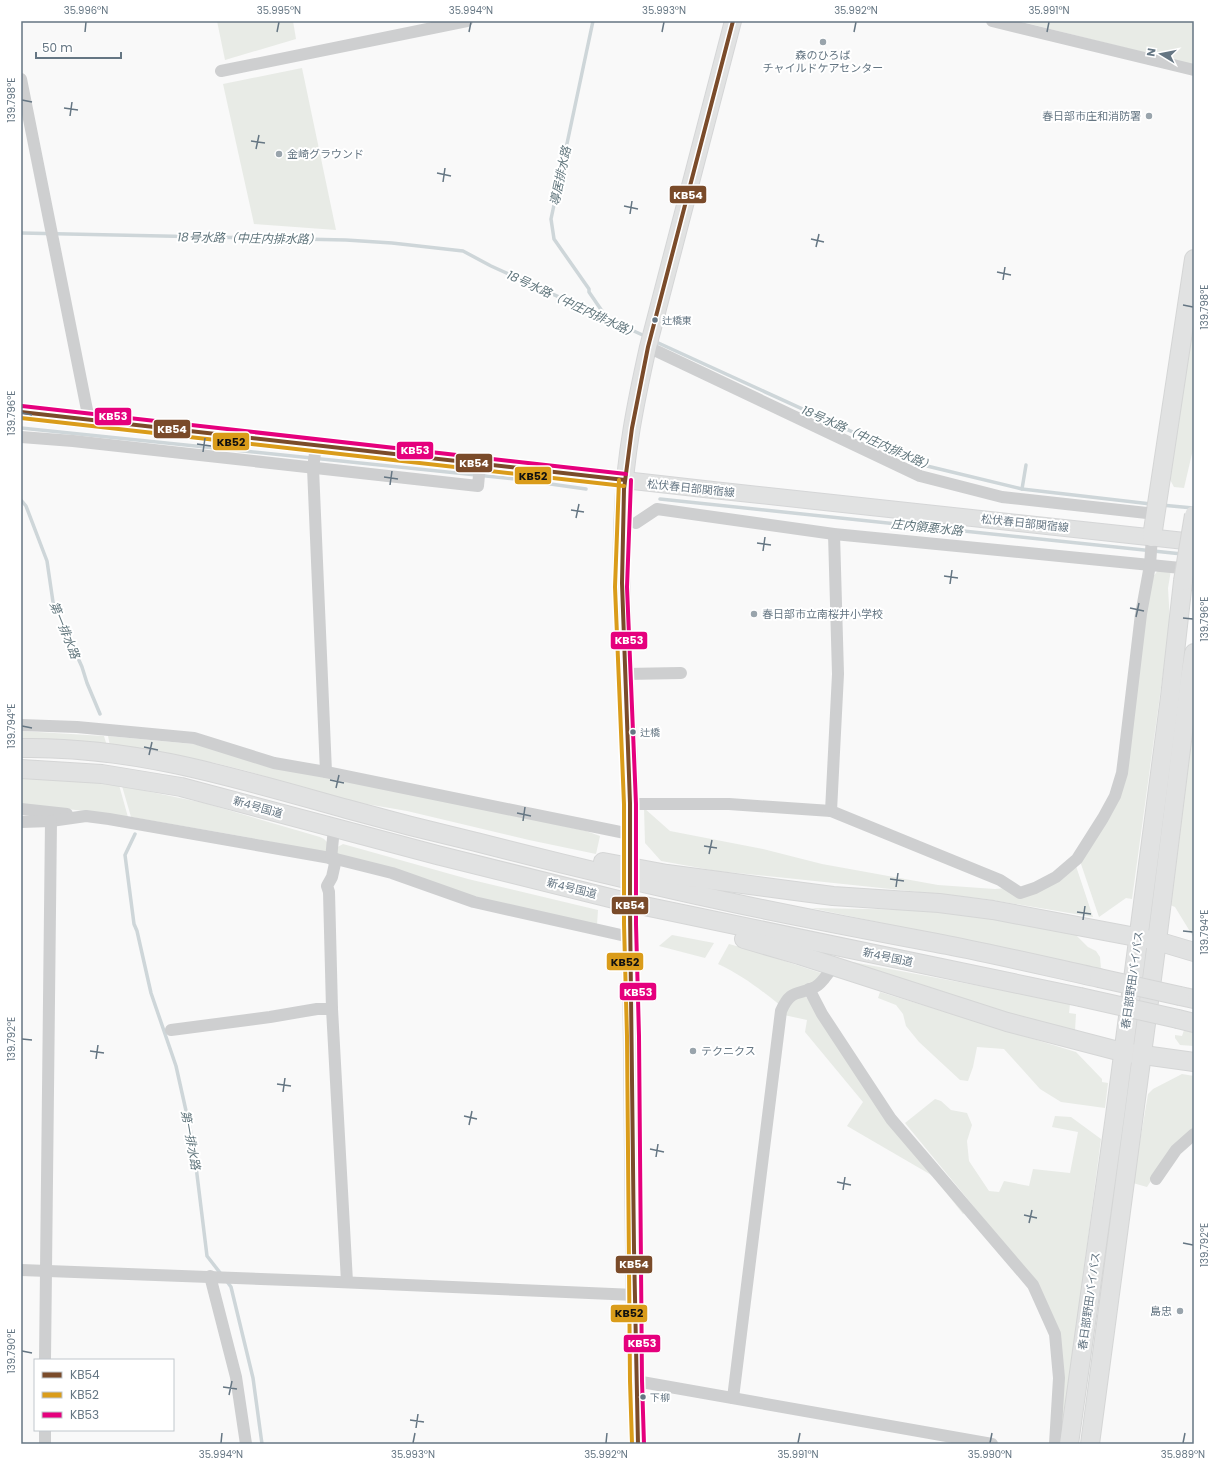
<svg xmlns="http://www.w3.org/2000/svg" width="1215" height="1465" viewBox="0 0 1215 1465" font-family="Poppins,'Noto Sans JP',sans-serif">
<style>
.green{fill:#e8ebe6}
.lines{fill:none;stroke-linecap:round;stroke-linejoin:round}
.stream{stroke:#ced6d9;stroke-width:3.5}
.major-casing{stroke:#d5d6d7;stroke-width:18}
.highway-casing{stroke:#d5d6d6;stroke-width:20}
.minor{stroke:#cecfd0;stroke-width:12}
.major{stroke:#e1e2e2;stroke-width:16}
.highway{stroke:#e1e2e2;stroke-width:18}
.highway-bridge-casing{stroke:#d5d6d6;stroke-width:20;stroke-linecap:butt}
.highway-bridge{stroke:#e1e2e2;stroke-width:18}
.bus-1-casing{stroke:#fff;stroke-width:7}
.bus-2-casing{stroke:#fff;stroke-width:7}
.bus-3-casing{stroke:#fff;stroke-width:7}
.bus-1{stroke:#7a4b2a;stroke-width:4}
.bus-2{stroke:#da9c1a;stroke-width:4}
.bus-3{stroke:#e5007d;stroke-width:4}
.ticks{fill:none;stroke:#657683;stroke-width:1.5}
.poi-dot{fill:#99a4ac;stroke:#fff;stroke-width:1.5}
.bus-dot{fill:#657683;stroke:#fff;stroke-width:1.5}
.labels{text-anchor:middle;dominant-baseline:central;stroke-width:4;stroke-linejoin:round;paint-order:stroke}
.bus-label{font-size:10px;fill:#657683;stroke:#fff;text-anchor:start}
.poi-label{font-size:11px;fill:#657683;stroke:#fff;text-anchor:start}
.street-label{font-size:11px;fill:#657683;stroke:#fff}
.water-label{font-size:12px;font-style:italic;fill:#60757c;stroke:#fff}
.line-badge{stroke:#fff;stroke-width:1.5}
.badge-label{font-size:11px;text-anchor:middle;font-weight:bold;fill:#fff}
.pale-badge-label{font-size:11px;text-anchor:middle;font-weight:bold;fill:#111}
.neatline{fill:none;stroke:#657683;stroke-width:1.5}
.ticks-label{font-size:10px;text-anchor:middle;fill:#657683}
</style>
<rect width="100%" height="100%" fill="#f9f9f9"/>
<g class="green">
<path d="M 217,21 L 293,21 L 296,39 L 225,60 Z"/>
<path d="M 1018,21 L 1194,21 L 1194,65 Z"/>
<path d="M 302,68 L 336,230 L 254,224 L 223,84 Z"/>
<path d="M 1194,294 L 1194,445 L 1184,488 L 1174,487 L 1168,476 Z"/>
<path d="M 1160,568 L 1171,570 L 1168,588 L 1170,622 L 1132,899 L 1126,898 L 1099,917 L 1081,864 L 1082,858 L 1112,809 L 1151,579 Z"/>
<path d="M 1194,713 L 1194,938 L 1175,907 L 1170,905 Z"/>
<path d="M 21,731 L 104,736 L 107,746 L 21,741 Z"/>
<path d="M 108,736 L 193,744 L 586,831 L 600,836 L 596,854 L 529,840 L 407,811 L 343,800 L 247,771 L 215,763 L 141,749 L 110,746 Z"/>
<path d="M 21,778 L 97,782 L 119,785 L 128,817 L 85,811 L 21,804 Z"/>
<path d="M 122,786 L 204,803 L 320,837 L 324,839 L 328,843 L 327,853 L 246,837 L 131,817 Z"/>
<path d="M 644,808 L 670,831 L 763,849 L 822,864 L 938,885 L 995,889 L 1007,888 L 1020,896 L 1076,866 L 1093,917 L 986,899 L 767,876 L 717,871 L 661,861 L 645,843 Z"/>
<path d="M 343,844 L 468,879 L 598,910 L 597,925 L 482,899 L 335,855 L 334,849 Z"/>
<path d="M 811,908 L 923,910 L 978,914 L 1055,930 L 1076,935 L 1088,947 L 1096,951 L 1100,957 L 1101,969 Z"/>
<path d="M 672,935 L 714,943 L 705,958 L 659,946 Z"/>
<path d="M 729,944 L 751,950 L 824,974 L 781,1006 C 761,990 742,975 718,964 Z"/>
<path d="M 853,962 L 1022,994 L 1070,1004 L 1069,1013 L 1076,1014 L 1075,1031 L 986,1008 L 853,964 Z"/>
<path d="M 880,992 L 1076,1052 L 1102,1079 L 1102,1082 L 1108,1083 L 1105,1108 L 1061,1102 L 1040,1089 L 1004,1049 L 977,1047 L 973,1067 L 968,1081 L 960,1080 L 919,1042 L 906,1026 L 903,1014 L 896,1005 L 878,998 Z"/>
<path d="M 803,993 L 966,1212 L 963,1214 L 933,1176 L 847,1126 L 863,1102 L 805,1032 L 807,1020 L 784,1015 L 786,1007 Z"/>
<path d="M 1184,1030 L 1194,1033 L 1194,1046 L 1180,1045 L 1175,1038 L 1175,1035 L 1182,1036 Z"/>
<path d="M 1182,1074 L 1194,1076 L 1194,1130 L 1158,1170 L 1147,1187 L 1133,1183 L 1148,1094 L 1153,1089 Z"/>
<path d="M 935,1099 L 941,1101 L 951,1110 L 967,1113 L 972,1125 L 967,1141 L 969,1161 L 989,1191 L 999,1192 L 1004,1181 L 1029,1186 L 1033,1169 L 1070,1173 L 1078,1132 L 1052,1127 L 1055,1116 L 1071,1117 L 1101,1139 L 1062,1436 L 1059,1369 L 1041,1304 L 984,1219 L 905,1123 Z"/>
</g>
<g class="lines">
<g class="stream">
<path d="M 593,21 L 551,219 L 554,239 L 589,289 L 589,292 L 602,311 L 604,318"/>
<path d="M 21,233 L 346,240 L 392,243 L 463,251 L 491,266 L 647,337"/>
<path d="M 654,341 L 927,466 L 1022,489 L 1151,504"/>
<path d="M 21,428 L 515,479 L 586,489"/>
<path d="M 1022,489 L 1026,465"/>
<path d="M 660,499 L 1182,554"/>
<path d="M 21,500 L 26,506 L 47,561 L 53,602 L 82,667 L 87,683 L 100,714"/>
<path d="M 1161,505 L 1193,508"/>
<path d="M 135,834 L 125,855 L 134,924 L 137,931 L 151,993 L 176,1066 L 193,1142 L 207,1256 L 221,1274"/>
<path d="M 226,1280 L 231,1287 L 253,1378 L 262,1444"/>
</g>
<defs>
<g id="major">
<path d="M 21,412 L 713,490 L 1194,542"/>
<path d="M 638,1444 C 632,1271 634,1098 630,925 C 629,884 631,844 630,803 C 628,705 618,608 623,510 C 625,455 636,401 648,347 L 733,21"/>
</g>
<g id="highway">
<path d="M 1152,537 L 1194,259"/>
<path d="M 21,748 C 135,746 239,779 347,809 C 390,821 433,832 476,842 C 558,863 641,883 724,901 C 798,917 873,931 947,945 C 998,955 1049,967 1099,978"/>
<path d="M 21,769 L 102,774 L 181,787 L 437,855 L 630,903 L 1080,997"/>
<path d="M 603,862 L 667,874 L 833,896 L 939,903 L 993,910 L 1157,941 L 1194,952"/>
<path d="M 744,939 L 799,955 L 1007,1022 L 1122,1052 L 1194,1062"/>
<path d="M 1180,996 L 1194,999"/>
<path d="M 1178,1019 L 1194,1023"/>
<path d="M 1069,1444 L 1115,1116 L 1170,697 L 1183,581"/>
<path d="M 1090,1444 L 1157,941 L 1189,685 L 1194,653"/>
</g>
</defs>
<use href="#major" class="major-casing"/>
<use href="#highway" class="highway-casing"/>
<g class="minor">
<path d="M 992,21 L 1194,70"/>
<path d="M 221,71 L 467,21"/>
<path d="M 21,79 L 89,420"/>
<path d="M 648,347 L 920,476 L 1002,497 L 1156,514"/>
<path d="M 21,437 L 73,441 L 478,486 L 480,464"/>
<path d="M 316,446 L 313,468 L 326,772"/>
<path d="M 636,523 L 657,509 L 834,534 L 1191,569"/>
<path d="M 625,674 L 681,673"/>
<path d="M 21,725 L 77,727 L 194,738 L 274,763 L 326,772 L 630,834"/>
<path d="M 630,804 L 729,804 L 831,811 L 1000,880 L 1020,893 L 1035,888 L 1056,877 L 1077,859 L 1103,818 L 1115,796 L 1122,773 L 1124,757 L 1141,614 L 1150,565 L 1152,537"/>
<path d="M 21,809 L 67,814"/>
<path d="M 831,811 L 838,674 L 834,534"/>
<path d="M 21,822 L 51,821 L 86,816 L 109,819 L 336,859 L 392,873 L 474,902 L 630,937"/>
<path d="M 331,859 L 334,828"/>
<path d="M 336,859 L 332,877 L 327,886 L 329,892 L 332,1009 L 347,1282"/>
<path d="M 809,989 L 822,1014 L 891,1119 L 1033,1285 L 1055,1334 L 1059,1378 L 1055,1444"/>
<path d="M 171,1030 L 270,1017 L 317,1009 L 332,1009"/>
<path d="M 1156,1179 L 1176,1150 L 1194,1134"/>
<path d="M 21,1270 L 315,1281 L 635,1295"/>
<path d="M 210,1276 L 236,1377 L 246,1444"/>
<path d="M 45,1360 L 51,821"/>
<path d="M 636,1381 L 992,1444"/>
<path d="M 733,1398 L 781,1011 C 791,988 798,996 815,987 C 823,983 828,972 834,966"/>
<path d="M 45,1444 L 45,1430"/>
</g>
<use href="#major" class="major"/>
<use href="#highway" class="highway"/>
<defs>
<g id="highway-bridge">
<path d="M 1183,581 L 1194,515"/>
<path d="M 1099,978 L 1180,996"/>
<path d="M 1080,997 L 1178,1019"/>
</g>
</defs>
<use href="#highway-bridge" class="highway-bridge-casing"/>
<use href="#highway-bridge" class="highway-bridge"/>
<defs>
<g id="bus-1">
<path d="M 21,412 L 625,480"/>
<path d="M 638,1444 L 634,1249 L 630,910 L 630,803 L 622,583 L 624,489 L 632,428 L 648,347 L 733,21"/>
</g>
<g id="bus-2">
<path d="M 21,418 L 624,486"/>
<path d="M 619,480 L 615,587 L 624,804 L 624,924 L 627,1036 L 630,1381 L 632,1444"/>
</g>
<g id="bus-3">
<path d="M 22,406 L 626,474"/>
<path d="M 631,480 L 627,587 L 636,804 L 636,924 L 639,1036 L 642,1381 L 644,1444"/>
</g>
</defs>
<use href="#bus-1" class="bus-1-casing"/>
<use href="#bus-2" class="bus-2-casing"/>
<use href="#bus-3" class="bus-3-casing"/>
<use href="#bus-1" class="bus-1"/>
<use href="#bus-2" class="bus-2"/>
<use href="#bus-3" class="bus-3"/>
</g>
<path class="ticks" d="M 85,32 L 86,22M 277,32 L 279,22M 469,32 L 471,22M 662,32 L 664,22M 854,32 L 856,22M 1047,32 L 1049,22M 22,100 L 32,102M 64,108 L 78,110M 70,116 L 72,102M 251,141 L 265,143M 256,149 L 259,135M 437,173 L 451,176M 443,182 L 445,168M 624,206 L 638,209M 630,214 L 632,201M 811,239 L 824,242M 816,247 L 819,234M 997,272 L 1011,275M 1003,280 L 1005,267M 1183,305 L 1193,307M 22,413 L 32,415M 197,444 L 211,446M 203,452 L 205,438M 384,477 L 398,479M 390,485 L 392,471M 571,510 L 584,512M 576,518 L 579,504M 757,543 L 771,545M 763,551 L 765,537M 944,576 L 958,578M 950,584 L 952,570M 1130,608 L 1144,611M 1136,617 L 1139,603M 1183,618 L 1193,619M 22,726 L 32,728M 144,747 L 158,750M 149,755 L 152,742M 330,780 L 344,783M 336,788 L 339,775M 517,813 L 531,816M 523,821 L 525,807M 704,846 L 717,848M 709,854 L 712,840M 890,879 L 904,881M 896,887 L 898,873M 1077,912 L 1091,914M 1083,920 L 1085,906M 1183,931 L 1193,932M 22,1039 L 32,1040M 90,1051 L 104,1053M 96,1059 L 98,1045M 277,1084 L 291,1086M 283,1092 L 285,1078M 464,1116 L 477,1119M 469,1125 L 472,1111M 650,1149 L 664,1152M 656,1157 L 658,1144M 837,1182 L 851,1185M 843,1190 L 845,1177M 1024,1215 L 1037,1218M 1029,1223 L 1032,1210M 1183,1243 L 1193,1245M 22,1351 L 32,1353M 223,1387 L 237,1389M 229,1395 L 232,1381M 410,1420 L 424,1422M 416,1428 L 418,1414M 221,1443 L 222,1433M 413,1443 L 415,1433M 606,1443 L 607,1433M 798,1443 L 800,1433M 990,1443 L 992,1433M 1183,1443 L 1185,1433"/>
<g class="poi-dot">
<circle cx="823" cy="42" r="4"/>
<circle cx="1149" cy="116" r="4"/>
<circle cx="279" cy="154" r="4"/>
<circle cx="754" cy="614" r="4"/>
<circle cx="693" cy="1051" r="4"/>
<circle cx="1180" cy="1311" r="4"/>
</g>
<g class="bus-dot">
<circle cx="655" cy="320" r="3.5"/>
<circle cx="633" cy="732" r="3.5"/>
<circle cx="643" cy="1397" r="3.5"/>
</g>
<g class="labels">
<g class="bus-label">
<text x="662" y="320">辻橋東</text>
<text x="640" y="732">辻橋</text>
<text x="650" y="1397">下柳</text>
</g>
<g class="poi-label">
<text x="823" y="55" text-anchor="middle">森のひろば<tspan x="823" dy="13">チャイルドケアセンター</tspan></text>
<text x="1141" y="116" text-anchor="end">春日部市庄和消防署</text>
<text x="287" y="154">金崎グラウンド</text>
<text x="762" y="614">春日部市立南桜井小学校</text>
<text x="701" y="1051">テクニクス</text>
<text x="1172" y="1311" text-anchor="end">島忠</text>
</g>
<g class="street-label">
<text transform="translate(691 488) rotate(6)">松伏春日部関宿線</text>
<text transform="translate(1025 523) rotate(6)">松伏春日部関宿線</text>
<text transform="translate(258 807) rotate(16)">新4号国道</text>
<text transform="translate(572 888) rotate(14)">新4号国道</text>
<text transform="translate(888 957) rotate(12)">新4号国道</text>
<text transform="translate(1132 980) rotate(-82)">春日部野田バイパス</text>
<text transform="translate(1089 1301) rotate(-82)">春日部野田バイパス</text>
</g>
<g class="water-label">
<text transform="translate(560 176) rotate(-78)">導居排水路</text>
<text transform="translate(249 238) rotate(1)">18号水路（中庄内排水路）</text>
<text transform="translate(573 304) rotate(25)">18号水路（中庄内排水路）</text>
<text transform="translate(868 438) rotate(24)">18号水路（中庄内排水路）</text>
<text transform="translate(927 527) rotate(6)">庄内領悪水路</text>
<text transform="translate(65 630) rotate(68)">第一排水路</text>
<text transform="translate(191 1140) rotate(80)">第一排水路</text>
</g>
</g>
<g class="line-badge">
<rect x="669" y="185" width="38" height="19" rx="4" fill="#7a4b2a"/>
<rect x="94" y="407" width="38" height="19" rx="4" fill="#e5007d"/>
<rect x="153" y="419" width="38" height="20" rx="4" fill="#7a4b2a"/>
<rect x="212" y="432" width="38" height="19" rx="4" fill="#da9c1a"/>
<rect x="396" y="441" width="38" height="19" rx="4" fill="#e5007d"/>
<rect x="455" y="453" width="38" height="20" rx="4" fill="#7a4b2a"/>
<rect x="514" y="466" width="38" height="19" rx="4" fill="#da9c1a"/>
<rect x="610" y="631" width="38" height="19" rx="4" fill="#e5007d"/>
<rect x="611" y="896" width="38" height="19" rx="4" fill="#7a4b2a"/>
<rect x="606" y="952" width="38" height="19" rx="4" fill="#da9c1a"/>
<rect x="619" y="982" width="38" height="19" rx="4" fill="#e5007d"/>
<rect x="615" y="1255" width="38" height="19" rx="4" fill="#7a4b2a"/>
<rect x="610" y="1304" width="38" height="19" rx="4" fill="#da9c1a"/>
<rect x="623" y="1334" width="38" height="19" rx="4" fill="#e5007d"/>
</g>
<g class="badge-label">
<text x="688" y="199">KB54</text>
<text x="113" y="420">KB53</text>
<text x="172" y="433">KB54</text>
<text x="415" y="454">KB53</text>
<text x="474" y="467">KB54</text>
<text x="629" y="644">KB53</text>
<text x="630" y="909">KB54</text>
<text x="638" y="996">KB53</text>
<text x="634" y="1268">KB54</text>
<text x="642" y="1347">KB53</text>
</g>
<g class="pale-badge-label">
<text x="231" y="446">KB52</text>
<text x="533" y="480">KB52</text>
<text x="625" y="966">KB52</text>
<text x="629" y="1317">KB52</text>
</g>
<rect width="1215" height="1465" fill="none" stroke="#ffffff" stroke-width="44"/>
<rect x="34" y="1359" width="140" height="72" fill="#ffffff" stroke="#c1c8cd"/>
<rect x="42" y="1372" width="20" height="6" fill="#7a4b2a" stroke="#c1c8cd"/>
<text x="70" y="1379" font-size="12" fill="#657683">KB54</text>
<rect x="42" y="1392" width="20" height="6" fill="#da9c1a" stroke="#c1c8cd"/>
<text x="70" y="1399" font-size="12" fill="#657683">KB52</text>
<rect x="42" y="1412" width="20" height="6" fill="#e5007d" stroke="#c1c8cd"/>
<text x="70" y="1419" font-size="12" fill="#657683">KB53</text>
<g transform="translate(1161 54) rotate(280)" stroke="#ffffff" stroke-width="3" paint-order="stroke">
<path d="M0-3L7 15L0 10L-7 15Z" fill="#657683"/>
<text y="-6" font-size="11" font-weight="bold" text-anchor="middle" fill="#657683">N</text>
</g>
<path d="M36 52v6h85v-6" fill="none" stroke="#657683" stroke-width="2"/>
<text x="42" y="52" font-size="12" fill="#657683" stroke="#ffffff" stroke-width="3" paint-order="stroke">50 m</text>
<rect x="22" y="22" width="1171" height="1421" class="neatline"/>
<g class="ticks-label">
<text x="86" y="14">35.996°N</text>
<text x="279" y="14">35.995°N</text>
<text x="471" y="14">35.994°N</text>
<text x="664" y="14">35.993°N</text>
<text x="856" y="14">35.992°N</text>
<text x="1049" y="14">35.991°N</text>
<text transform="translate(11 100) rotate(-90)" y="4">139.798°E</text>
<text transform="translate(1204 307) rotate(-90)" y="4">139.798°E</text>
<text transform="translate(11 413) rotate(-90)" y="4">139.796°E</text>
<text transform="translate(1204 619) rotate(-90)" y="4">139.796°E</text>
<text transform="translate(11 726) rotate(-90)" y="4">139.794°E</text>
<text transform="translate(1204 932) rotate(-90)" y="4">139.794°E</text>
<text transform="translate(11 1039) rotate(-90)" y="4">139.792°E</text>
<text transform="translate(1204 1245) rotate(-90)" y="4">139.792°E</text>
<text transform="translate(11 1351) rotate(-90)" y="4">139.790°E</text>
<text x="221" y="1458">35.994°N</text>
<text x="413" y="1458">35.993°N</text>
<text x="606" y="1458">35.992°N</text>
<text x="798" y="1458">35.991°N</text>
<text x="990" y="1458">35.990°N</text>
<text x="1183" y="1458">35.989°N</text>
</g>
</svg>
